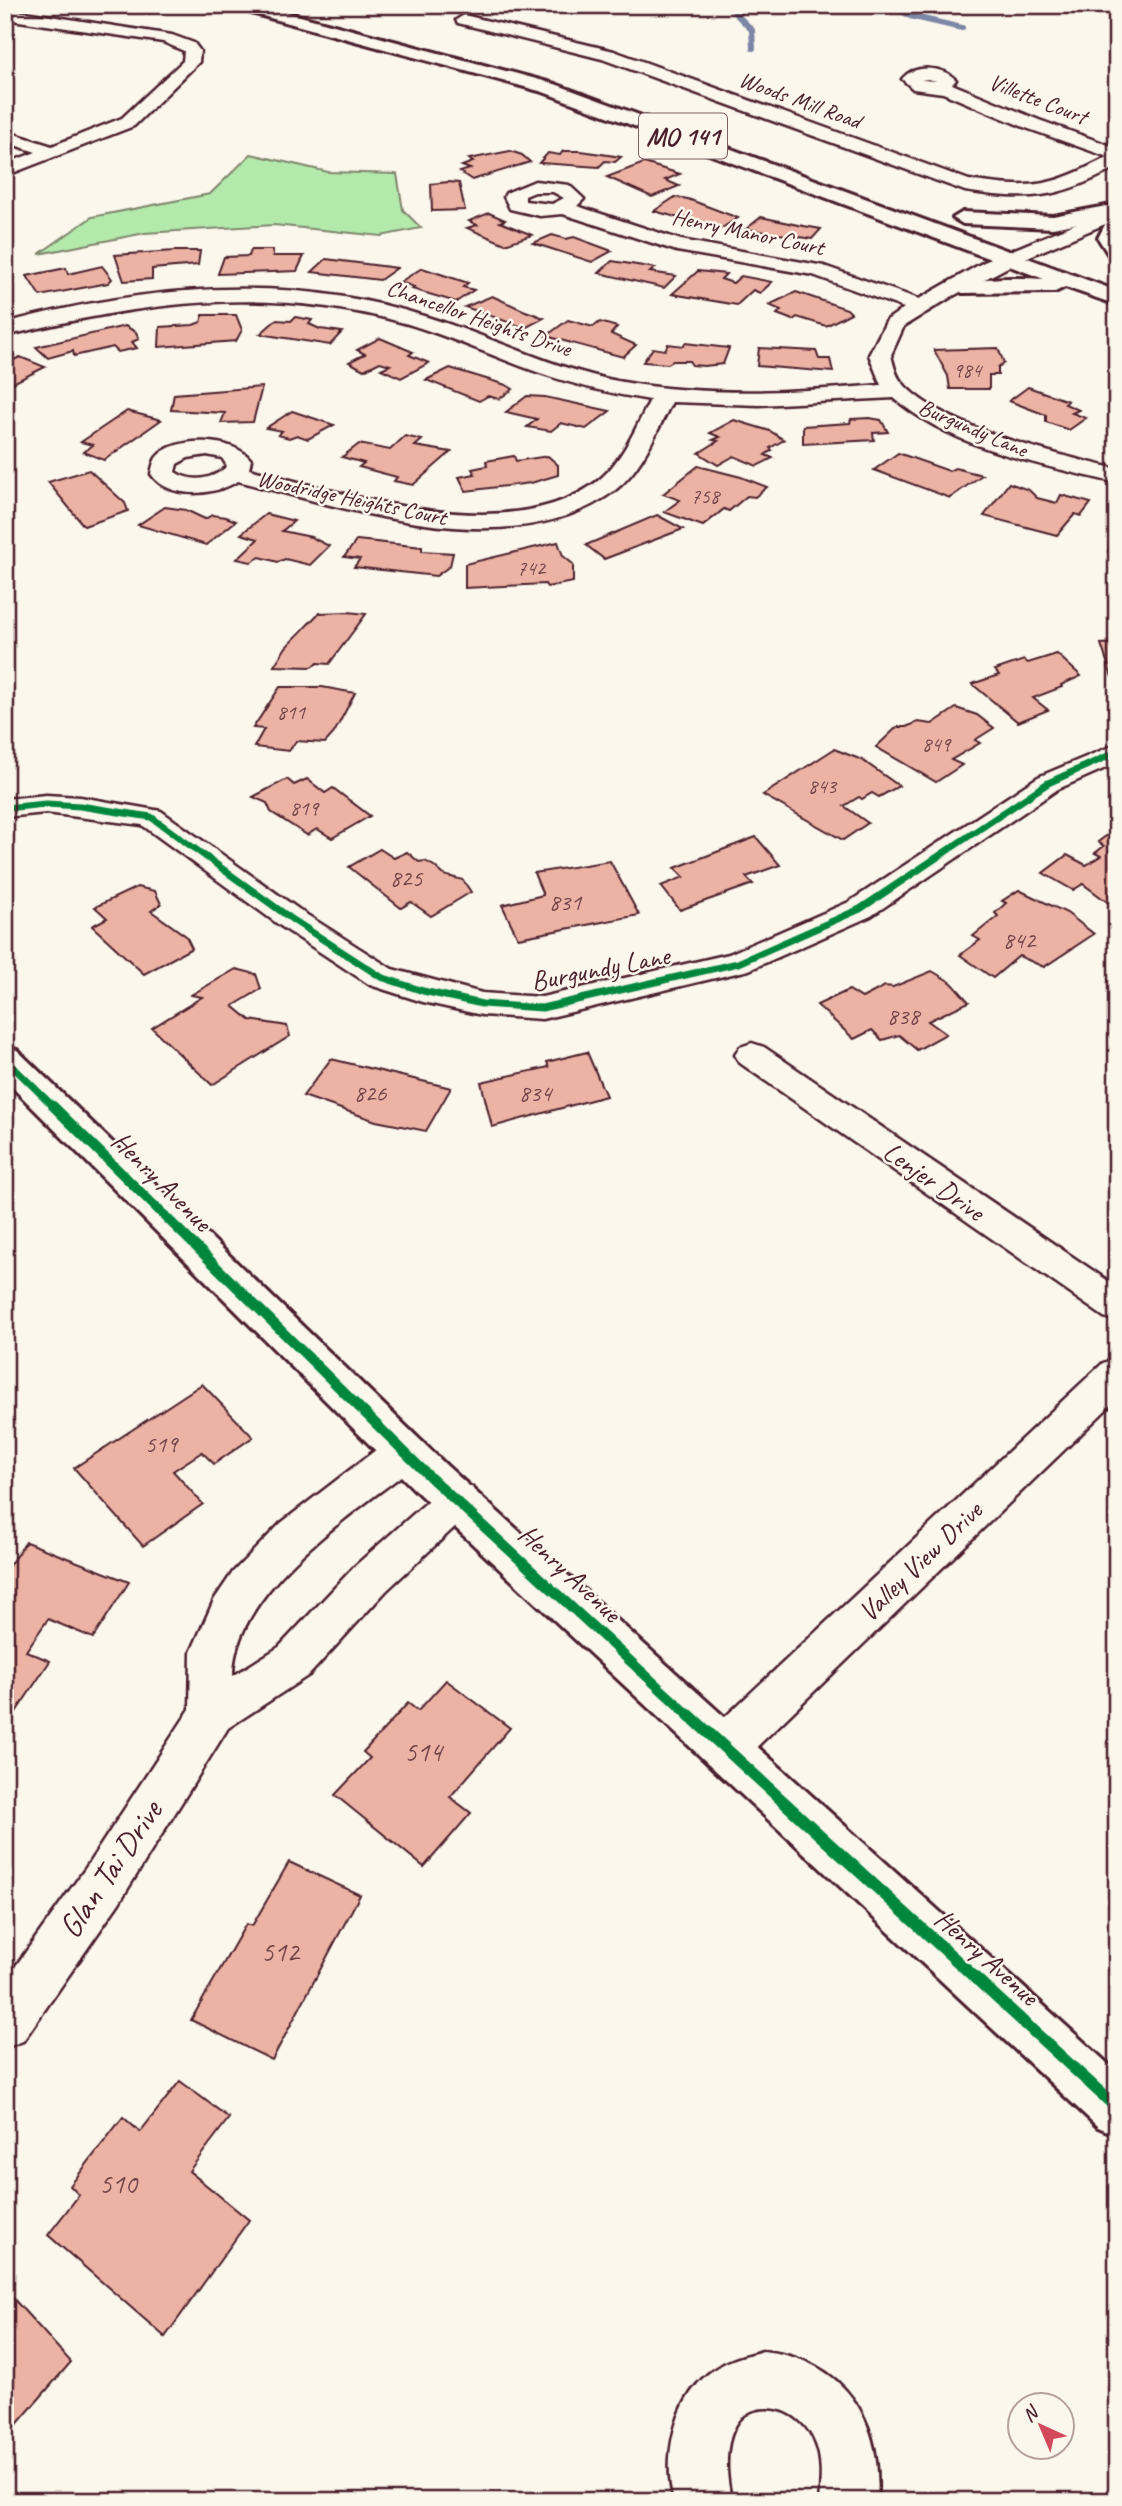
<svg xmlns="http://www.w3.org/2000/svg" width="1122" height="2506" viewBox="0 0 1122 2506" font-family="Caveat,sans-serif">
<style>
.green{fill:#b3eaac;stroke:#7e846c;stroke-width:2}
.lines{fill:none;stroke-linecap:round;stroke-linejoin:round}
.stream{stroke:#7c86a6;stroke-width:6}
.building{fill:#ecb3a5;stroke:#4a1f2b;stroke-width:2}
.minor-casing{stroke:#4a1f2b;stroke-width:5}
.tertiary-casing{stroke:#4a1f2b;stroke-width:6}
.trunk-casing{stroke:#4a1f2b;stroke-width:6}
.minor{fill:#fbf7ec;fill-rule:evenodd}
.tertiary{fill:#fbf7ec;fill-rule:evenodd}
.trunk{fill:#fbf7ec;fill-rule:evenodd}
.cycleway-far2-casing{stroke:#fbf7ec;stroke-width:10}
.cycleway-far1-casing{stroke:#fbf7ec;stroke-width:14}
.cycleway-casing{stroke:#fbf7ec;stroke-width:17}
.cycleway-far2{stroke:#00873e;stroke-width:7}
.cycleway-far1{stroke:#00873e;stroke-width:10}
.cycleway{stroke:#00873e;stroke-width:12}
.labels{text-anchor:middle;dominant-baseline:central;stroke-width:5;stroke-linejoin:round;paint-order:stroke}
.far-number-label{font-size:21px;fill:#72444a}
.far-street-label{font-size:23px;fill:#4a1f2b;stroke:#fbf7ec}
.number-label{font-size:24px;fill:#72444a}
.shield{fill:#fbf7ec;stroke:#7f6065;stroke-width:2}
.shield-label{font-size:26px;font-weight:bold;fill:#4a1f2b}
.street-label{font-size:28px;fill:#4a1f2b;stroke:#fbf7ec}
.near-number-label{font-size:28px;fill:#72444a}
.near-street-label{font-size:33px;fill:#4a1f2b;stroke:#fbf7ec}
</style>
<rect width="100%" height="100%" fill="#fbf7ec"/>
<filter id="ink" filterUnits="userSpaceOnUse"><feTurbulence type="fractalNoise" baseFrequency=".0143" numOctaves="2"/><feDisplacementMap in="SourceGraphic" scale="14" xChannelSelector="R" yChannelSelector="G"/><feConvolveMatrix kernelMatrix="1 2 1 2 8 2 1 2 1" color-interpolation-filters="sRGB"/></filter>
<g filter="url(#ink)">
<path class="green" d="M 251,154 L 328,172 L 397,174 L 403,210 L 421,228 L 381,236 L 274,225 L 145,233 L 39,254 L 92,217 L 210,194 Z"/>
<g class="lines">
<g class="stream">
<path d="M 892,5 L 910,16 L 962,28"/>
<path d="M 753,48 L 752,30 L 735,13 L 756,5"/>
</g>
</g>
<g class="building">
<path d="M 510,151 L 522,155 L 530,162 L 472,180 L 460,172 L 470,169 L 462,166 L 473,162 L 469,159 Z"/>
<path d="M 563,151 L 581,151 L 621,157 L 615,162 L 605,161 L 599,167 L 539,163 L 548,153 L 560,155 Z"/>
<path d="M 644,163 L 680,174 L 665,180 L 679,186 L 652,197 L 607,177 Z"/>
<path d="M 448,182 L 459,183 L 465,210 L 432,211 L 431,184 Z"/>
<path d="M 675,197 L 688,199 L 738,218 L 720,229 L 654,211 Z"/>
<path d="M 489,213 L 505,220 L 500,222 L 532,235 L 505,244 L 467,228 L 477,225 L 469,221 Z"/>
<path d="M 761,217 L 798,225 L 821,229 L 812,239 L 746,229 Z"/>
<path d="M 552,235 L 566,239 L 574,237 L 612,251 L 592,262 L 533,243 Z"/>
<path d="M 251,250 L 272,250 L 273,256 L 304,256 L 297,271 L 218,274 L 224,257 L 249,256 Z"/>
<path d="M 175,251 L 200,251 L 198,265 L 152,269 L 152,279 L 124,281 L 115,255 Z"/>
<path d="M 326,259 L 397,268 L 380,280 L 312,272 Z"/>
<path d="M 612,261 L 655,268 L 650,272 L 676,276 L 664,288 L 599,273 Z"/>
<path d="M 102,266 L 112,279 L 108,283 L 40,296 L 27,276 L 66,268 L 68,274 Z"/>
<path d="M 422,268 L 468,283 L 463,287 L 474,290 L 456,302 L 412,289 L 414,287 L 400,282 Z"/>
<path d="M 698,271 L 726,274 L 721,279 L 733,283 L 741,276 L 772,282 L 760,293 L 753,290 L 737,305 L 672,294 Z"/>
<path d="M 796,292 L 847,309 L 851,313 L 826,326 L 797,317 L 793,320 L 777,314 L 781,310 L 769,305 Z"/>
<path d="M 492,296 L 523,310 L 544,318 L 525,328 L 465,307 Z"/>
<path d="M 203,315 L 236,315 L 242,330 L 236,341 L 159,347 L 160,327 L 193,325 L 201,322 Z"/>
<path d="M 295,317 L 312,320 L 309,324 L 320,329 L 342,332 L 330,345 L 260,334 L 276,320 L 291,321 Z"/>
<path d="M 568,320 L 593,327 L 600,322 L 617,327 L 611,334 L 636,345 L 623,357 L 546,336 Z"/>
<path d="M 125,326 L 136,332 L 139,339 L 132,342 L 137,348 L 118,352 L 113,347 L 74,356 L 73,351 L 48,358 L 36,347 Z"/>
<path d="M 380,338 L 413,352 L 409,355 L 429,363 L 401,378 L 381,369 L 390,365 L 380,362 L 364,370 L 349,362 L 365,354 L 357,350 Z"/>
<path d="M 685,343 L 729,348 L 723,364 L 704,366 L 692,365 L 689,361 L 673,361 L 668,364 L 643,362 L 653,348 L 665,350 L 668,344 L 684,346 Z"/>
<path d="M 759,348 L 816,351 L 819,359 L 830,359 L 833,372 L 757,366 Z"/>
<path d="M 998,348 L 1004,363 L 998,367 L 998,375 L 989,375 L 989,389 L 950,389 L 948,376 L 934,350 Z"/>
<path d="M 20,357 L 45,367 L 5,387 L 5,364 Z"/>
<path d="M 450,368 L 506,385 L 513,389 L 499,399 L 488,396 L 479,401 L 426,380 Z"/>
<path d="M 262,387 L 253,422 L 221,423 L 225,413 L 171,410 L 174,394 Z"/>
<path d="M 1028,387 L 1068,401 L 1065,404 L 1079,410 L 1072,413 L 1086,418 L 1069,430 L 1046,422 L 1046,415 L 1009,401 Z"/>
<path d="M 527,396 L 545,397 L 610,411 L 586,429 L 561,423 L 551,431 L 527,427 L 537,419 L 506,412 Z"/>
<path d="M 127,411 L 161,420 L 104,460 L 84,452 L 93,445 L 81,442 Z"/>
<path d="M 292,411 L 334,425 L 308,439 L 297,435 L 289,438 L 278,435 L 282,431 L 266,428 Z"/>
<path d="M 869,418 L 881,420 L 888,432 L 873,433 L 874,440 L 803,444 L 803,426 L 850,423 L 851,419 Z"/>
<path d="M 734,420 L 770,431 L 784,440 L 770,448 L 772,450 L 765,455 L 773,458 L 757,466 L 734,456 L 718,465 L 699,453 L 718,441 L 713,440 L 720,437 L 710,433 Z"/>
<path d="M 405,436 L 422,440 L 415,446 L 451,452 L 413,485 L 394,481 L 397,477 L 359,467 L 364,463 L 342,457 L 359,444 L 390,450 Z"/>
<path d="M 898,453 L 949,471 L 955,468 L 982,475 L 950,498 L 874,470 Z"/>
<path d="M 514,456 L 516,461 L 548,456 L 558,465 L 558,475 L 531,483 L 466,491 L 459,477 L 475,474 L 472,469 L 487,466 L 486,461 Z"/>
<path d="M 698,466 L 741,477 L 767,487 L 755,497 L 747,496 L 729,511 L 724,509 L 703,526 L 664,512 L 680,500 L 663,494 Z"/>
<path d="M 89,470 L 125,503 L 128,511 L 84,526 L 48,482 Z"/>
<path d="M 1009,483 L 1029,490 L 1037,498 L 1057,503 L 1061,495 L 1091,503 L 1081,516 L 1075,514 L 1057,535 L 984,516 Z"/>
<path d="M 165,507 L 186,510 L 205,519 L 212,515 L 226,517 L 236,521 L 206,545 L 138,525 Z"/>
<path d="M 266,514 L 294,521 L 282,531 L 311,537 L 329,546 L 310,565 L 285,559 L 278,562 L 260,557 L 251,562 L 237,559 L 258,539 L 241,534 Z"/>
<path d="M 657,515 L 683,529 L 604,559 L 586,545 Z"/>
<path d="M 1117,515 L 1117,553 L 1108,552 Z"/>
<path d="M 357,540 L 422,547 L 422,551 L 453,553 L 450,566 L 436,576 L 354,567 L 360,559 L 344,557 Z"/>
<path d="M 558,542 L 563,556 L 573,564 L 573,582 L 547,587 L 545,584 L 465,588 L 465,564 Z"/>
<path d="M 348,612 L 366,614 L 329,664 L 318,663 L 311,667 L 274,666 L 286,647 L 319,613 Z"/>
<path d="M 1117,643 L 1117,676 L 1112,677 L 1101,644 Z"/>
<path d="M 1057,654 L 1081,676 L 1061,685 L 1062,687 L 1033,698 L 1048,710 L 1018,722 L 972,684 L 999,675 L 995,670 L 1024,660 L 1028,663 Z"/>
<path d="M 280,687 L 322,687 L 355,693 L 334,733 L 325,743 L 296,741 L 289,751 L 254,747 L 264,729 L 253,728 Z"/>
<path d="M 956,708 L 977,715 L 994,728 L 975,740 L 980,743 L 951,760 L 962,765 L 936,782 L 876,747 L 897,727 L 906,727 L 918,722 L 932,724 Z"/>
<path d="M 834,749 L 862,760 L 899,786 L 879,797 L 872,793 L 862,799 L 859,797 L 844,806 L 868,823 L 843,840 L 763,795 Z"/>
<path d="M 287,779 L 294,785 L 307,779 L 325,793 L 333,788 L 370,816 L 332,838 L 317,829 L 307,835 L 271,812 L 267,803 L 253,797 Z"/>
<path d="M 1114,830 L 1117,905 L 1114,907 L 1083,884 L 1073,890 L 1043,873 L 1067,855 L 1086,865 L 1101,856 L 1095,853 L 1104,846 L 1098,842 Z"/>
<path d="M 756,837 L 780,865 L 746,877 L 753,884 L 680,910 L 661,886 L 684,877 L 675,868 Z"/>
<path d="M 380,849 L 394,858 L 407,852 L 419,862 L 425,861 L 434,866 L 444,875 L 463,880 L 471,892 L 431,916 L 411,902 L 401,908 L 349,867 Z"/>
<path d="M 610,861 L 639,915 L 518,938 L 502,905 L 543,895 L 534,873 Z"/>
<path d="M 137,887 L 155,891 L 161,904 L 151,911 L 186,936 L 192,948 L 144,974 L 92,926 L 107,918 L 95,907 Z"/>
<path d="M 1019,890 L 1067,913 L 1094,934 L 1044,967 L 1019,956 L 993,978 L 960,955 L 980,940 L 973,936 L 998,916 L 995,913 L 1006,903 L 1002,901 Z"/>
<path d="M 236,969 L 256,974 L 261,989 L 233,1006 L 250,1020 L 287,1026 L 290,1036 L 212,1085 L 152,1028 L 202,997 L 191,995 Z"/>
<path d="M 932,971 L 952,983 L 969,1002 L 928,1021 L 946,1034 L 917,1050 L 899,1035 L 882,1040 L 872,1030 L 854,1039 L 817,1005 L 849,990 L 862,998 L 885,986 L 893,987 Z"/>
<path d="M 587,1052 L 606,1096 L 492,1127 L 481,1082 L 549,1067 L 547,1062 Z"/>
<path d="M 331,1059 L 451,1088 L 426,1131 L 376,1121 L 303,1096 Z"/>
<path d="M 202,1384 L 253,1437 L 214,1464 L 202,1452 L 173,1471 L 203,1504 L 143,1546 L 74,1468 Z"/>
<path d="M 26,1542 L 129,1582 L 93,1638 L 48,1619 L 26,1651 L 50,1661 L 16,1712 L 5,1707 L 5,1571 Z"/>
<path d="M 446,1680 L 510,1728 L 450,1797 L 471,1813 L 424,1867 L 335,1795 L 370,1758 L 363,1752 L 408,1703 L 418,1711 Z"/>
<path d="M 289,1862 L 360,1895 L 272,2060 L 191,2020 L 246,1924 L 252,1926 Z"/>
<path d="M 180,2081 L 229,2118 L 189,2171 L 249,2220 L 165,2337 L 48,2235 L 79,2195 L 70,2186 L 123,2117 L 140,2132 Z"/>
<path d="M 10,2295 L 71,2362 L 5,2438 L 5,2300 Z"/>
</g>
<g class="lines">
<defs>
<g id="minor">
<path d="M 1087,5 L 1117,5 L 1117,14 L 1089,8 Z"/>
<path d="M 5,9 L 172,35 L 194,43 L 200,51 L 199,62 L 134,126 L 5,176 L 5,164 L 36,152 L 5,142 L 5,131 L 52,146 L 122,118 L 183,61 L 184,51 L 163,42 L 5,19 Z"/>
<path d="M 464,15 L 614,51 L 969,180 C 1034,190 1050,187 1108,157 L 1026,128 L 943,93 L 913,89 L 902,79 C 914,64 943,66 956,80 L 952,84 L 1039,120 L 1117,148 L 1117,167 C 1058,199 1030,201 965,191 L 602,59 L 458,23 L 456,20 ZM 928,79 L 937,81 L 921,80 Z"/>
<path d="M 535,181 L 569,185 L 584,199 L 577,206 L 681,240 L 824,266 L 919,299 L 984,262 L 1117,206 L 1117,219 L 1023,259 L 951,297 L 904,326 L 891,355 C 893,362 895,373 900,380 C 934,426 1062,456 1117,469 L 1117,483 C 1043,465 953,449 894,398 L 759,405 L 672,402 C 656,432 642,470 614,491 C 512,566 349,509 238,481 C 214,496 169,500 151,474 C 152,469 153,463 156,458 C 173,435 235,437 251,460 L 249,469 C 348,494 510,550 599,480 C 623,460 636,427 650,400 C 612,394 574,385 537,372 C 494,357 452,337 408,324 C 266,284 145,302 5,336 L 5,323 C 144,286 288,272 427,317 C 493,337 555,370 623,382 C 708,397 795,392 881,385 L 869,355 L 887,320 L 904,308 L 813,275 L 677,251 L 563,214 L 540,216 L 510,209 L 504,197 L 506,193 ZM 535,192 L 553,192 L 564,198 L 552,204 L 525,201 L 525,196 ZM 207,455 L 222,458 L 227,466 C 213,480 192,483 175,472 L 177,464 L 188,458 Z"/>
<path d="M 1117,744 L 1117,763 L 1058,789 L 871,916 L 749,970 L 542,1019 L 482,1015 L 423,1002 L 370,985 L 282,927 L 142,825 L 46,813 L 5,817 L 5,799 L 46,795 L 80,797 L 161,811 L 304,913 L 392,969 L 482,993 L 542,997 L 729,954 L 849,902 L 1038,777 Z"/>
<path d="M 752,1043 L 764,1047 L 1117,1287 L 1117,1322 L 1104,1317 L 740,1063 L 735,1055 L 740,1047 Z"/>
<path d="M 1117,1358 L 1117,1399 L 740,1763 L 724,1769 L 708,1763 L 701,1748 L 708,1733 L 1103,1363 Z"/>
<path d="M 404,1434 L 418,1439 L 424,1451 L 418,1463 C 356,1512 233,1588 233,1676 L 279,1647 L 356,1565 L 444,1487 L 458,1482 L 472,1487 L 478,1499 L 472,1511 L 386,1591 L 309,1675 L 228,1728 L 119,1903 L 23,2041 L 5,2048 L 5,1981 L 85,1869 L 190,1709 L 191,1652 L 214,1600 L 233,1572 L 281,1523 L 390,1439 Z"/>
<path d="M 763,2351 C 846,2360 883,2422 877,2501 L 819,2501 C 821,2482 823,2460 815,2442 C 810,2428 796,2414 781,2410 C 724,2396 721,2462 732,2501 L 674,2501 C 663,2460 673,2403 708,2374 C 723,2361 744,2356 763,2351 Z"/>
</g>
<path id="tertiary" d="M 5,1047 L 17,1050 L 447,1466 L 1117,2072 L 1117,2135 L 1098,2127 L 417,1492 L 5,1080 Z"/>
<g id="trunk">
<path d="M 231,5 L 259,5 L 555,84 L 1117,291 L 1117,305 L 1065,287 L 1055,292 L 962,293 L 959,288 C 969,275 1026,278 1044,279 L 543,92 L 233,8 Z"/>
<path d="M 1117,204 L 1117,259 L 1110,257 L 1098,238 L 1109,217 L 1053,228 L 963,224 L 953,218 L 963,212 L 1053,216 Z"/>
</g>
</defs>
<use href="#minor" class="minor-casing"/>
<use href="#tertiary" class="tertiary-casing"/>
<use href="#trunk" class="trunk-casing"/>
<use href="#minor" class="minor"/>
<use href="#tertiary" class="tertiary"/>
<use href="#trunk" class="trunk"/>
<defs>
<g id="cycleway-far2">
<path d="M 5,808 L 46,804 L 80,806 L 151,817 L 293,920 L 381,977 L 423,991 L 482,1004 L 542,1008 L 738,963 L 860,909 L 1048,783 L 1117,752"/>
<path d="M 5,1059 L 55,1108"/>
</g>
<path id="cycleway-far1" d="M 53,1106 L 432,1479 L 691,1717"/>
<path id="cycleway" d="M 689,1715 L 1117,2108"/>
</defs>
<use href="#cycleway-far2" class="cycleway-far2-casing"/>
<use href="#cycleway-far1" class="cycleway-far1-casing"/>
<use href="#cycleway" class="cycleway-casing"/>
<use href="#cycleway-far2" class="cycleway-far2"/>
<use href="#cycleway-far1" class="cycleway-far1"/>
<use href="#cycleway" class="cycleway"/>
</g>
</g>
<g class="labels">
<g class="far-number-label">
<text x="967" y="370">984</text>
<text x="705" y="496">758</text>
<text x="531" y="568">742</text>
<text x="291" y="712">811</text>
<text x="936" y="744">849</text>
<text x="822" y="786">843</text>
<text x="304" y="808">819</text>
</g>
<g class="far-street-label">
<text transform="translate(1038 99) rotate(21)">Villette Court</text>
<text transform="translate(800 100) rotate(20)">Woods Mill Road</text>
<text transform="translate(748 232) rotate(12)">Henry Manor Court</text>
<text transform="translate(479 318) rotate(19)">Chancellor Heights Drive</text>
<text transform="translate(973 428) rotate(23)">Burgundy Lane</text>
<text transform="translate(352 498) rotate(12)">Woodridge Heights Court</text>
</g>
<g class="number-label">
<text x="406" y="878">825</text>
<text x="565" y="902">831</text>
<text x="1019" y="940">842</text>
<text x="903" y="1016">838</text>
<text x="370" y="1093">826</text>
<text x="535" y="1093">834</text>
<text x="161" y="1444">519</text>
</g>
<rect class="shield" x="639" y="113.5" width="88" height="45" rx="5"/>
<g class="shield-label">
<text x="683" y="136">MO 141</text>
</g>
<g class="street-label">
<text transform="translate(600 968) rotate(-11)">Burgundy Lane</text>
<text transform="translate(162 1181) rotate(45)">Henry Avenue</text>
<text transform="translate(934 1181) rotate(35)">Lenjer Drive</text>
<text transform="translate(920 1561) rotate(-44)">Valley View Drive</text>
<text transform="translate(570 1573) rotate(43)">Henry Avenue</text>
<text transform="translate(987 1957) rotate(42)">Henry Avenue</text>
</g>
<g class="near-number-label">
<text x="423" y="1751">514</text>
<text x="280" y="1951">512</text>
<text x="118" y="2183">510</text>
</g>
<g class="near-street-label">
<text transform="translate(110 1869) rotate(-56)">Glan Tai Drive</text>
</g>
</g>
<rect width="1122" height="2506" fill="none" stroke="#fbf7ec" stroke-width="28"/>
<rect x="14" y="14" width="1094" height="2478" fill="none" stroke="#4a1f2b" stroke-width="2.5" filter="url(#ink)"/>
<g transform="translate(1041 2426) rotate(316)"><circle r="33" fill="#fbf7ec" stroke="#b4a19f" stroke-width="2"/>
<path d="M0-5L12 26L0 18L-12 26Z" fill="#d1495b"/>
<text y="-10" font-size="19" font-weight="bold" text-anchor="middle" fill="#4a1f2b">N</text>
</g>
</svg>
